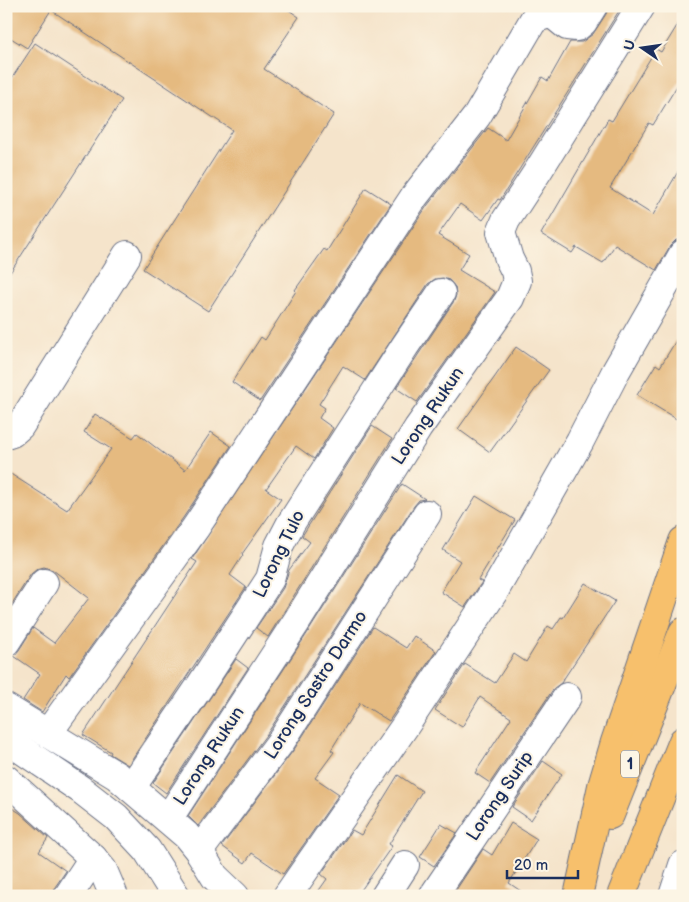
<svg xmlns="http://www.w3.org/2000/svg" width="689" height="902" viewBox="0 0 689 902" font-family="'Balsamiq Sans',sans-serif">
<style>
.building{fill:#e5ba80}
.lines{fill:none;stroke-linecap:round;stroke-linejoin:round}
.minor-casing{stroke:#676e84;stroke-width:30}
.highway-casing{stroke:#676e84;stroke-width:30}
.minor{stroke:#fff;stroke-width:28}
.highway{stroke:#f7c06c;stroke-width:28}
.labels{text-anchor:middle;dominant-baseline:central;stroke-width:4;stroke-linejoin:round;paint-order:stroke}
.shield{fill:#fcf5e5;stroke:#5e6a86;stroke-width:1}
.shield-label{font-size:16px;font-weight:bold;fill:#1b2f5e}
.street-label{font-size:18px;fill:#1b2f5e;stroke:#fcf5e5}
</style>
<rect width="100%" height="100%" fill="#fcf5e5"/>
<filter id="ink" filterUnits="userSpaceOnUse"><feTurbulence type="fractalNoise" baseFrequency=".02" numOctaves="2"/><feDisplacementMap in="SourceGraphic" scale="10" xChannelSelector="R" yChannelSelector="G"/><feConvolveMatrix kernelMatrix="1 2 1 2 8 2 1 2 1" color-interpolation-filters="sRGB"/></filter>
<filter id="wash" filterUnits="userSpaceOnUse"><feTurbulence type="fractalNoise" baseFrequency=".0096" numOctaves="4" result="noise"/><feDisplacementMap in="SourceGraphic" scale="20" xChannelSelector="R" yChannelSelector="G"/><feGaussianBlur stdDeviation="1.12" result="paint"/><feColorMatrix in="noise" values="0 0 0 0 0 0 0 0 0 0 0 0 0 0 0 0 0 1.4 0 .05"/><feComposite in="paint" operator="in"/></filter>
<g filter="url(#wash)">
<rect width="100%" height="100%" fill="#f5e4cb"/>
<g id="blocks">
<g class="building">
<path d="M 6,6 L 283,6 L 299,17 L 264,69 L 334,114 L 208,311 L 143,269 L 232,130 L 51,10 L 27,48 L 6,35 Z"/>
<path d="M 609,6 L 622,6 L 500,200 L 498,199 L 483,220 L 460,204 L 438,235 L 469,254 L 459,270 L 495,292 L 417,402 L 396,388 L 454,301 L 456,295 L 455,287 L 449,280 L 443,278 L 435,279 L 428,284 L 365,380 L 343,366 L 319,404 L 325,408 L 319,418 L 333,428 L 314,459 L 296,446 L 266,489 L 281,499 L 242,554 L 243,555 L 230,575 L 246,587 L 128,765 L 110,754 L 111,752 L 83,735 L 197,562 L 192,559 L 427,206 L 488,128 L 506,140 L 542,77 L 548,81 L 570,42 L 582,42 L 593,34 L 606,14 Z"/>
<path d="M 683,16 L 683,76 L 653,125 L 649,123 L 610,188 L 653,215 L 683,163 L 683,238 L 676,240 L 670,246 L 656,270 L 615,245 L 603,263 L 576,247 L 572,253 L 541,234 L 608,119 L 612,121 L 656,49 L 661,52 Z"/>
<path d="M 35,43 L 122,100 L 6,279 L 6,87 Z"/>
<path d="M 366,188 L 391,204 L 260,401 L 232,382 L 261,337 L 265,340 L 296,291 L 295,290 L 324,249 L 327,251 Z"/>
<path d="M 683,329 L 683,423 L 637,395 L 656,364 L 660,367 Z"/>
<path d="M 516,347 L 549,370 L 490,452 L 458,429 Z"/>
<path d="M 95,414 L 133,438 L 137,433 L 185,470 L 211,432 L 231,446 L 183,518 L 69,677 L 66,674 L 42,712 L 23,700 L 40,674 L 14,656 L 19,650 L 33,628 L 54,643 L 89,598 L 53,570 L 44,567 L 37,569 L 31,574 L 6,613 L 6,471 L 67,510 L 111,449 L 84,432 Z"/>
<path d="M 372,426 L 392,439 L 268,637 L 256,628 L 283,588 L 289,570 L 310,542 L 302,536 Z"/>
<path d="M 402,484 L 425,499 L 419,500 L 414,506 L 269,731 L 198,826 L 188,816 L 310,629 Z"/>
<path d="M 476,496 L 515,520 L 478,580 L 482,582 L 465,607 L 441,592 L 460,561 L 443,550 Z"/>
<path d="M 585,583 L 615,601 L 561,683 L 554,688 L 490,783 L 475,773 L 511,718 L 480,697 L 462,727 L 435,710 L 465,664 L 495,683 L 514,654 L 526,662 L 548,626 L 553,629 L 561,617 L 563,618 Z"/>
<path d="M 373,627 L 406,648 L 414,636 L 436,651 L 389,721 L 360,703 L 331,750 L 334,752 L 315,778 L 339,794 L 283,874 L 252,853 L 245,863 L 222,846 L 295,748 Z"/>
<path d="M 236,659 L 248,668 L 166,793 L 153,783 Z"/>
<path d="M 543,761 L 562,774 L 531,820 L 512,807 Z"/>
<path d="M 398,775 L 422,791 L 389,844 L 392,846 L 357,896 L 315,896 L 327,879 L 321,874 L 352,830 L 361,835 Z"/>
<path d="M 6,804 L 20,813 L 48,838 L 39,852 L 66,871 L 55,887 L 52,896 L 6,896 Z"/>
<path d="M 511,823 L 537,839 L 509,883 L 528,896 L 452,896 L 483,849 L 492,855 Z"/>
<path d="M 441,824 L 457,833 L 434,866 L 420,857 Z"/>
</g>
</g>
</g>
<g filter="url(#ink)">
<use href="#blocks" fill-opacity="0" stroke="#676e84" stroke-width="1"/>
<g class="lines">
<defs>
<g id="minor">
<path d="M 6,435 L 12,433 L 20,426 L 127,255"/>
<path d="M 6,642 L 44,583"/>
<path d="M 6,708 L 117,776 L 186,835 L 199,851 L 215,877 L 235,896"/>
<path d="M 48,733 L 196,527 L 414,197 L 477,116 L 534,19 L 551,13 L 567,26 L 577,27 L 583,22 L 593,6"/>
<path d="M 6,739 L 80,789 L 116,817 L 147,850 L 176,896"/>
<path d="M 6,779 L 93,858 L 103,870 L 114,896"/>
<path d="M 131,788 L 200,686 L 270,579 L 279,546 L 291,523 L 405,346 L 441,293"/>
<path d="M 168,819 L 297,621 L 418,428 L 510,298 L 517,281 L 515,271 L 509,259 L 501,232 L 506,220 L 538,171 L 641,6"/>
<path d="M 199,851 L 282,740 L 427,514"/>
<path d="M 68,896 L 93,858"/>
<path d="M 287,896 L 405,726 L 495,590 L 580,441 L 616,371 L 683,254"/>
<path d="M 385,896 L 405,865"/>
<path d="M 433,896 L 567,697"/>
<path d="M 673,896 L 683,865"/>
</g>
<g id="highway">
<path d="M 610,815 L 683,632"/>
<path d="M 578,896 L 602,786 L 615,742 L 683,541"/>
<path d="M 621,896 L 683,741"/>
</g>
</defs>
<use href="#minor" class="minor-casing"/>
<use href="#highway" class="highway-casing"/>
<use href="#minor" class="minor"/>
<use href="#highway" class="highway"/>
</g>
</g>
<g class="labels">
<rect class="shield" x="621" y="750.5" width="18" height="27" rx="4"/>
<g class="shield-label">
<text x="630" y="764">1</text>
</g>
<g class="street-label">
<text transform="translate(428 416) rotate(-56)">Lorong Rukun</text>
<text transform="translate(279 554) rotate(-64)">Lorong Tulo</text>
<text transform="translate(316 685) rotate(-57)">Lorong Sastro Darmo</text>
<text transform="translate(209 756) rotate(-57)">Lorong Rukun</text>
<text transform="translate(500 796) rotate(-56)">Lorong Surip</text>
</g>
</g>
<rect width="689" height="902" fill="none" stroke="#fcf5e5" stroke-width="25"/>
<g transform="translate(642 48) rotate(283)" stroke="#fcf5e5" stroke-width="4" paint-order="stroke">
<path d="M0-4L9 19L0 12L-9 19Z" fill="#1b2f5e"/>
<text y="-8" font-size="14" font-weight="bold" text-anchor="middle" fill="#1b2f5e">U</text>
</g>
<path d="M507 870v8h71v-8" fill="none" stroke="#1b2f5e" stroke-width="2.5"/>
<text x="514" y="870" font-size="15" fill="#1b2f5e" stroke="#fcf5e5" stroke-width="4" paint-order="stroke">20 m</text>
</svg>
